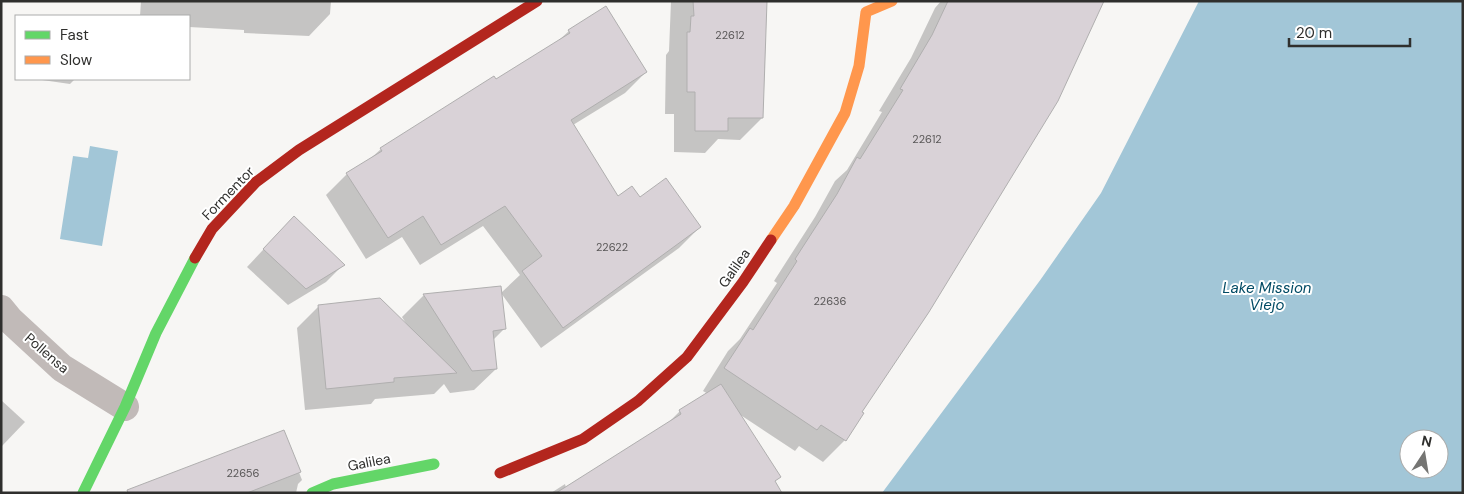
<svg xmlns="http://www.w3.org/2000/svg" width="1464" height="494" viewBox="0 0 1464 494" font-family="'DM Sans',sans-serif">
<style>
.water{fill:#a2c6d7;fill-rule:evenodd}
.shadow{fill:#0003}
.building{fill:#d9d2d7;stroke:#b0afaf}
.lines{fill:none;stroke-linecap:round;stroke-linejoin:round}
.street{stroke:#c1bab8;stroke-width:28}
.fast{stroke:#63d668;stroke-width:11}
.slow{stroke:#ff974d;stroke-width:11}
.jam{stroke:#b3261e;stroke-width:11}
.labels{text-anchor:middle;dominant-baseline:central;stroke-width:4;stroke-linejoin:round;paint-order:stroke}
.number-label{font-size:11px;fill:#5a5858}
.street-label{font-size:14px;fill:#2f2f2d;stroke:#fff}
.water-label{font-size:15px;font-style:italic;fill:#004a64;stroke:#fff}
</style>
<rect width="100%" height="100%" fill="#f7f6f4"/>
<g class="water">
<path d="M 1199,1 L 1463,1 L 1463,493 L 882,493 L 1041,279 L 1101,193 ZM 1409,439 L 1439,439 L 1439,469 L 1409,469 Z"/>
<path d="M 90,146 L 118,151 L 102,246 L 60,239 L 73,156 L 88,158 Z"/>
</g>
<g class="shadow">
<path d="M 141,1 L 331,1 L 330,14 L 309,36 L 244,33 L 244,30 L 189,27 L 189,16 L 140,16 Z"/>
<path d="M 671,1 L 765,1 L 765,68 L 762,70 L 762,118 L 740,140 L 718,139 L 705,153 L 674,152 L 674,114 L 665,114 L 666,55 L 669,51 Z"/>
<path d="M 941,1 L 1103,1 L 861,413 L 862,414 L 845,440 L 823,462 L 799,446 L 795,451 L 739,414 L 779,477 L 774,482 L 781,493 L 551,493 L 565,484 L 566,488 L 667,424 L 680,411 L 708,394 L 703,391 L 728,351 L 740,339 L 777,283 L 774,281 L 815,217 L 835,181 L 847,170 L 882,112 L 879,111 L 911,58 L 935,8 Z"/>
<path d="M 569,31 L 646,72 L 625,93 L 573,125 L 618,197 L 640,199 L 700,227 L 679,248 L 541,348 L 501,293 L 520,275 L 483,226 L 420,265 L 402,237 L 366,259 L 326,195 L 347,174 L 370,159 L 381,149 L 495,81 L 558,41 Z"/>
<path d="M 35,79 L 75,79 L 70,84 Z"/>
<path d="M 277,235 L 343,265 L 326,282 L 288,305 L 247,267 Z"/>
<path d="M 500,288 L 504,329 L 493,340 L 496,369 L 474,390 L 450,393 L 444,384 L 434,394 L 375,399 L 371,404 L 305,410 L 297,328 L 319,306 L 407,325 L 402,317 L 424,295 Z"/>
<path d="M 1,400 L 25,422 L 1,447 Z"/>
<path d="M 283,431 L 302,480 L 298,484 L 296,493 L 162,493 Z"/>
</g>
<g class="building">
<path d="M 693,1 L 767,1 L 763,118 L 728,118 L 728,131 L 695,131 L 695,92 L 687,92 L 687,32 L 690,32 L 691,16 L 694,16 Z"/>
<path d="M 948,1 L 1104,1 L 1058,101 L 929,312 L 862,412 L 864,413 L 846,441 L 821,425 L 817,430 L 724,368 L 750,328 L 753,330 L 797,261 L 795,259 L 837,194 L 857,157 L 860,159 L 903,90 L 900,89 L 932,35 Z"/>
<path d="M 606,6 L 647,72 L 571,120 L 618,196 L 632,186 L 640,197 L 666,178 L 701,227 L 563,328 L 522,271 L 542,256 L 505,206 L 441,245 L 423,216 L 388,238 L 346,173 L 382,151 L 380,148 L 494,76 L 496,79 L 570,33 L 568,30 Z"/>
<path d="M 294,216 L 345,265 L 306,289 L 263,249 Z"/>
<path d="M 501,286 L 506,329 L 493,331 L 497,369 L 472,371 L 423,294 Z"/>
<path d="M 380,298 L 457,373 L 394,378 L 394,382 L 326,389 L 318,305 Z"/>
<path d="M 721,384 L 781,477 L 775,481 L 782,493 L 556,493 L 681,414 L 679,410 Z"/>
<path d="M 284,430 L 301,472 L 247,493 L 128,493 L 127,490 Z"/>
</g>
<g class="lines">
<path class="street" d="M 1,309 L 10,320 L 62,368 L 125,407"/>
<g class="fast">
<path d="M 83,493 L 125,407 L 156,333 L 195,258"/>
<path d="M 312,493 L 333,484 L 434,464"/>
</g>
<path class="slow" d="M 771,240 L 794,206 L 845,113 L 859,66 L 866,12 L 892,1"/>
<g class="jam">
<path d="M 195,258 L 212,229 L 256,182 L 299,150 L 537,1"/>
<path d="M 500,473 L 583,439 L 638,401 L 687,357 L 743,282 L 771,240"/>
</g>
</g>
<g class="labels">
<g class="number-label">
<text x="730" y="35">22612</text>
<text x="927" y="139">22612</text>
<text x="612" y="247">22622</text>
<text x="830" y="301">22636</text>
<text x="243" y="473">22656</text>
</g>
<g class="street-label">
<text transform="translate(228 193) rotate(-46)">Formentor</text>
<text transform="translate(734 268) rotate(-55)">Galilea</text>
<text transform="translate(47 353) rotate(41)">Pollensa</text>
<text transform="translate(369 462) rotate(-11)">Galilea</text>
</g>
<g class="water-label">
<text x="1267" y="288">Lake Mission<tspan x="1267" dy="17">Viejo</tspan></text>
</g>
</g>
<rect width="1464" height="494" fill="none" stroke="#2f2f2d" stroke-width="5"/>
<rect x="15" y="15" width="175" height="65" fill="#ffffff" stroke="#acacab"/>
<rect x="25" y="31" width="25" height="8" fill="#63d668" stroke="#acacab"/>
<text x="60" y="40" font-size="15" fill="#2f2f2d">Fast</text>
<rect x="25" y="56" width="25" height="8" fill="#ff974d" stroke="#acacab"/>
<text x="60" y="65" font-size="15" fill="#2f2f2d">Slow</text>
<g transform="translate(1424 454) rotate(12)"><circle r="24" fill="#ffffff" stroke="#acacab"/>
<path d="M0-4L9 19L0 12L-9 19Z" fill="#757573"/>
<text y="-8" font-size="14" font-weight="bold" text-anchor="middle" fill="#2f2f2d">N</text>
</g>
<path d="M1289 38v8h121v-8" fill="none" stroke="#2f2f2d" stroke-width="2.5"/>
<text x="1296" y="38" font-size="15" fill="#2f2f2d" stroke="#ffffff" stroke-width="4" paint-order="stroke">20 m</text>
</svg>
